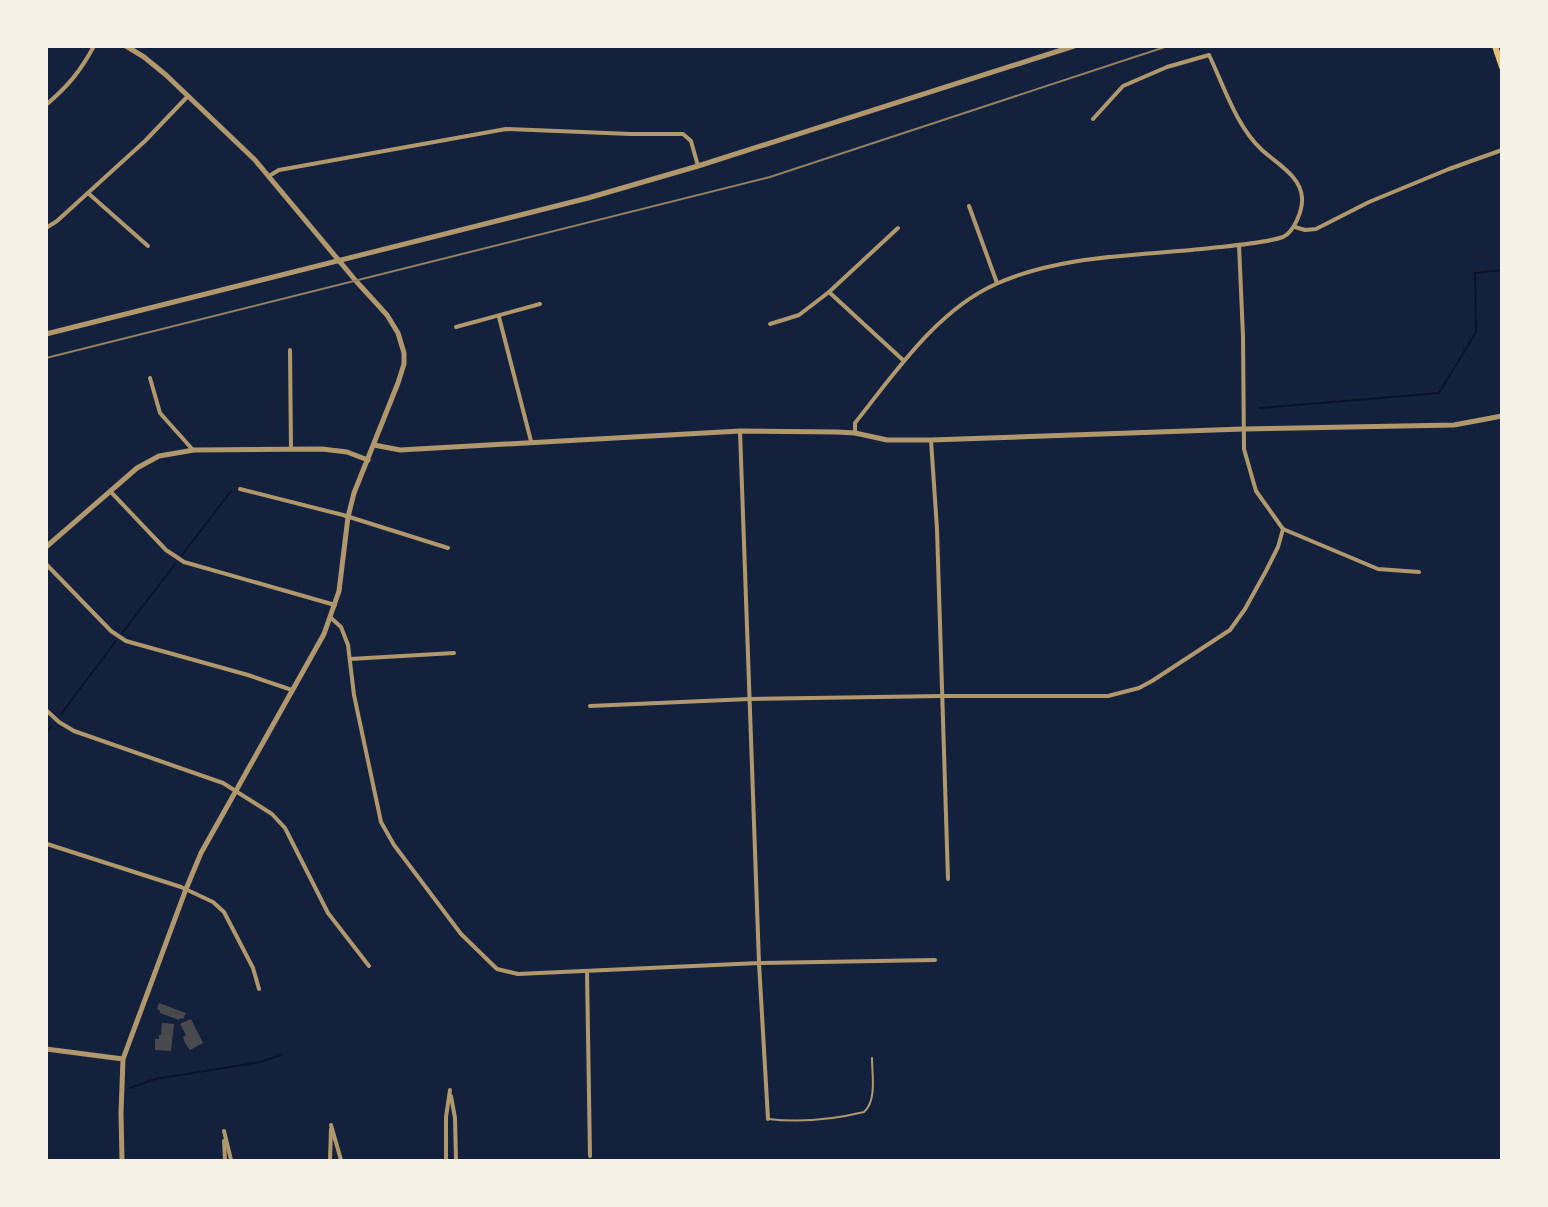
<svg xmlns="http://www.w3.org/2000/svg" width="1548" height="1207" viewBox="0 0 1548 1207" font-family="'Work Sans',sans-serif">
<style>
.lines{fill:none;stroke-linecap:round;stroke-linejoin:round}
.stream{stroke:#0b132b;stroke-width:2}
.building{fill:#48494c}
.service{stroke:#b1986c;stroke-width:2}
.minor{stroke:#b1986c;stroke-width:4}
.tertiary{stroke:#b1986c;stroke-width:5}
.secondary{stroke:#e5c07b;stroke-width:6}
.rail{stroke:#918062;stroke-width:2}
</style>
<rect width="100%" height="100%" fill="#14213d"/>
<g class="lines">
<g class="stream">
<path d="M 1260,408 L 1439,393 L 1476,332 L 1475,273 L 1502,270"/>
<path d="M 182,555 L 231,491"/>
<path d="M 123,632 L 175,564"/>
<path d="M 61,714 L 116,641"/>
<path d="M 46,733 L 52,726"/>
<path d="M 130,1088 L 155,1079 L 261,1062 L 280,1055"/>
</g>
</g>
<g class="building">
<path d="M 159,1003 L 186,1013 L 183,1019 L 180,1018 L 179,1020 L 160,1013 L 160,1011 L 157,1009 Z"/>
<path d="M 191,1019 L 203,1043 L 190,1050 L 185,1043 L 183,1037 L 186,1035 L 180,1024 Z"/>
<path d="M 162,1023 L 174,1024 L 171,1051 L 155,1050 L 155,1039 L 159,1039 L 159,1035 L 161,1035 Z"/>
</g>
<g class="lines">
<path class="service" d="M 768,1119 C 802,1123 831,1120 864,1112 C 877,1101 872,1074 872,1058"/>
<g class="minor">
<path d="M 46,105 C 68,86 80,72 94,46"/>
<path d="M 269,176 L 279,170 L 506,129 L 631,134 L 683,134 L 691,141 L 698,166"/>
<path d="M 88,193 L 148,246"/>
<path d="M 969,206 L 997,283"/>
<path d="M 1295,227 L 1305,230 L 1316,229 L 1369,202 L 1449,169 L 1502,150"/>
<path d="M 46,228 L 57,221 L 145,141 L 188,96"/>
<path d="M 829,292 L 898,228"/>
<path d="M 499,317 L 531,441"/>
<path d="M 770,324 L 799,315 L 829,292 L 904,361"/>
<path d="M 456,327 L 540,304"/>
<path d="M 290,350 L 291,449"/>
<path d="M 150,378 L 160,413 L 193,450"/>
<path d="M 740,431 L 759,963 L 768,1119"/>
<path d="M 855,433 L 855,423 C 894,374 937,310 996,284 C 1062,254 1140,256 1211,248 C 1229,246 1266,243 1283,237 C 1294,232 1303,210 1302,198 C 1301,176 1276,163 1262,150 C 1236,126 1224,86 1209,55 L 1167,67 L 1123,86 L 1093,119"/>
<path d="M 931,440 L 937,529 L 948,879"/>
<path d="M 240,489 L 343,515 L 448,548"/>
<path d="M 110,491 L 166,550 L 184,562 L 335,605"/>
<path d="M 1283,529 L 1378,569 L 1419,572"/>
<path d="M 46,564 L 111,631 L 126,641 L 248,675 L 292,690"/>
<path d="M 330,617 L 341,627 L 348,645 L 354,695 L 381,822 L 394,845 L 461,934 L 497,969 L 518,974 L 759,963 L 935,960"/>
<path d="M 350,659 L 454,653"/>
<path d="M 590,706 L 749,699 L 943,696 L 1108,696 L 1139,688 L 1152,681 L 1230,630 L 1245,609 L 1266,571 L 1278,547 L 1283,529 L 1256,491 L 1244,449 L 1243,336 L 1239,245"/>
<path d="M 46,710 L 59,722 L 74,731 L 223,783 L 272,814 L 285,828 L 328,913 L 369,966"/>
<path d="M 47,844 L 181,887 L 213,902 L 224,912 L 253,968 L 259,989"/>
<path d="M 587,972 L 590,1156"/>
<path d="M 451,1096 L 455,1118 L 456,1160"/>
<path d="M 331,1125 L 341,1160"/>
<path d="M 224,1131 L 231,1160"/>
<path d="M 224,1141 L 225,1160"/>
<path d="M 330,1160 L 331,1129"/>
<path d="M 446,1160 L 446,1117 L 450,1090"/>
</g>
<g class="tertiary">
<path d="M 46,334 L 588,198 L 698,166 L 1074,46"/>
<path d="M 374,445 L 400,450 L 740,431 L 837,432 L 855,433 L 887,440 L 931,440 L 1243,429 L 1454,425 L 1502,416"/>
<path d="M 46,547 L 137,468 L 159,456 L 194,450 L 322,449 L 347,452 L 368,460"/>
<path d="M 46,1049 L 123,1059"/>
<path d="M 122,1160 L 121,1113 L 123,1059 L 186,889 L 201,853 L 324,634 L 339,591 L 348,517 L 354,493 L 398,383 L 404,364 L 404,353 L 398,333 L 387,315 L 356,281 L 255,160 L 166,75 L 144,57 L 126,46"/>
</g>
<path class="secondary" d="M 1495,46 L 1502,67"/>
<path class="rail" d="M 46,358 L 770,177 L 1168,46"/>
</g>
<rect width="1548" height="1207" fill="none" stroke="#f6f1e7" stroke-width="96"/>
</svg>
